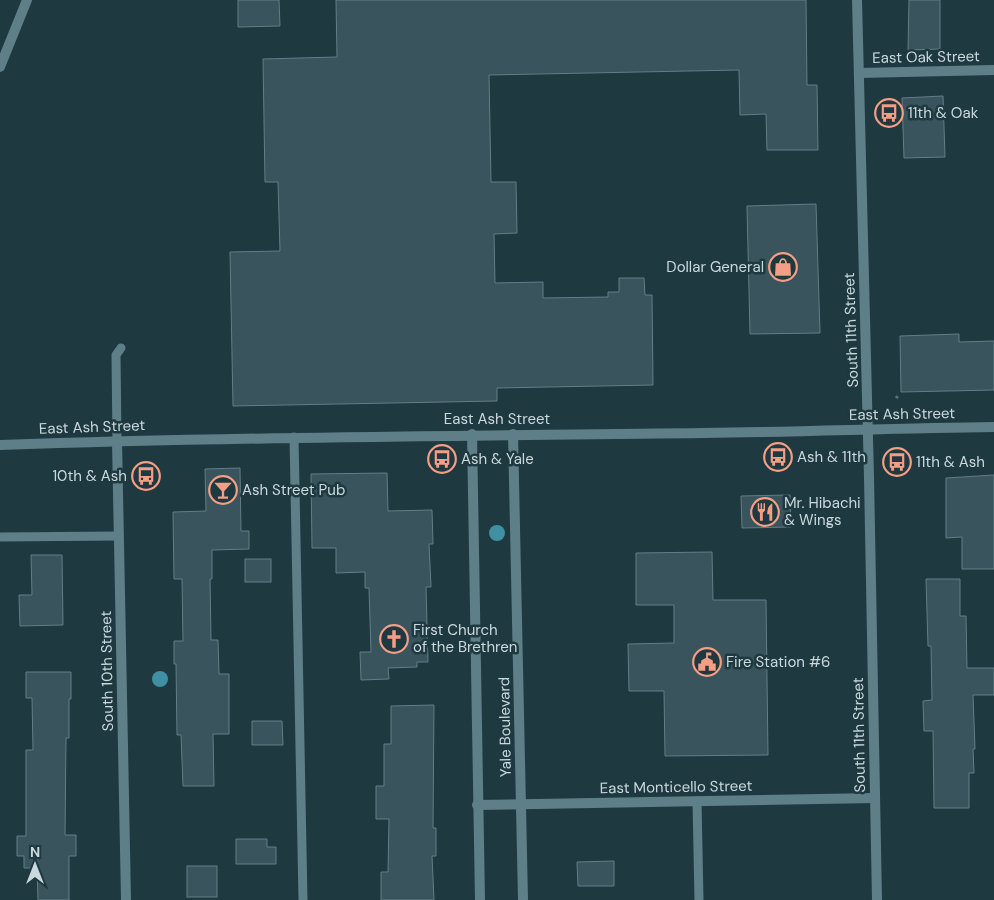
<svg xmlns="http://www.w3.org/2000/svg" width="994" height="900" viewBox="0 0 994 900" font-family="'DM Sans',sans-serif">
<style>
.building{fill:#39545c;stroke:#627e86}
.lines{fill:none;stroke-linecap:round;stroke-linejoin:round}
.path{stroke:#5f757b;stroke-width:3;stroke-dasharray:2.5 4;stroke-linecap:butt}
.service{stroke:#5f7f88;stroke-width:9}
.minor{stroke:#5f7f88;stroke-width:10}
.tertiary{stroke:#5f7f88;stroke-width:10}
.tree{fill:#4090a4}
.labels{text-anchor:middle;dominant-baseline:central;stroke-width:5;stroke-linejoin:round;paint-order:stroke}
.street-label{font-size:15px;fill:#cad9dd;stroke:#1f3940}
.poi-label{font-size:15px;fill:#cad9dd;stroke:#1f3940;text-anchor:start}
</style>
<rect width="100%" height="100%" fill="#1f3940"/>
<g class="building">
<path d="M 238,0 L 279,0 L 280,26 L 238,27 Z"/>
<path d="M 336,0 L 806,0 L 807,85 L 817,85 L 818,150 L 767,150 L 766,114 L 740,115 L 739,70 L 489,75 L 491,182 L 516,182 L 517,233 L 494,234 L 495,283 L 543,282 L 543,298 L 608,297 L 608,292 L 619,292 L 619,278 L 644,278 L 645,295 L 652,295 L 653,385 L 497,388 L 497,401 L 233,406 L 230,252 L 280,251 L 278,182 L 265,182 L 263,59 L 337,57 Z"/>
<path d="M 909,0 L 940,0 L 940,49 L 908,50 Z"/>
<path d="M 943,96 L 945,157 L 904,158 L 902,98 Z"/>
<path d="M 816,204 L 820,333 L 750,334 L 747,206 Z"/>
<path d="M 959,334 L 959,342 L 994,341 L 994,390 L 901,392 L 900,336 Z"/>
<path d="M 240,468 L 241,531 L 249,531 L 249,549 L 212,550 L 212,579 L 210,579 L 211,640 L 218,640 L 219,674 L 229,674 L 229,734 L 213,734 L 214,786 L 183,786 L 181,735 L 177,735 L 176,664 L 174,664 L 174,641 L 183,641 L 182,579 L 174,579 L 173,512 L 206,511 L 205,469 Z"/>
<path d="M 387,473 L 388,511 L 432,510 L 433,544 L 429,544 L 431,587 L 426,587 L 428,662 L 417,662 L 417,667 L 388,668 L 389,679 L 361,680 L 360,652 L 371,652 L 369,588 L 365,588 L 365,572 L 336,573 L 336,548 L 312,548 L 311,474 Z"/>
<path d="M 994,475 L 994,569 L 962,569 L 962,537 L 946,538 L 946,478 Z"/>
<path d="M 790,495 L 791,527 L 742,528 L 741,496 Z"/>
<path d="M 712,552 L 713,600 L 766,600 L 768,755 L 665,756 L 664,691 L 629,691 L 628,644 L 674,643 L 674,605 L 636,605 L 636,553 Z"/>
<path d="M 31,555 L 62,555 L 63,625 L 20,626 L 19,595 L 32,595 Z"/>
<rect x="245" y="559" width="26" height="23"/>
<path d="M 926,579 L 960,579 L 960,616 L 966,616 L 967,668 L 994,668 L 994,695 L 973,695 L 975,749 L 973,749 L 974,773 L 969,773 L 969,808 L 934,808 L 933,731 L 924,731 L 923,701 L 932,700 L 931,646 L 928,646 Z"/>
<path d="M 26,672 L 71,672 L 71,699 L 69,699 L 69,738 L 66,738 L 65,835 L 76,835 L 76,856 L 69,856 L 69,900 L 38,900 L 37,868 L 24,868 L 24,856 L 17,856 L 17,836 L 26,836 L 26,750 L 33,750 L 32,698 L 26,698 Z"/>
<path d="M 434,705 L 433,828 L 436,828 L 436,856 L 432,856 L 434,900 L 381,900 L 381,872 L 388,872 L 389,819 L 376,819 L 376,786 L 384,786 L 384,744 L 391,744 L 391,706 Z"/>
<path d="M 252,721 L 282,721 L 283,745 L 252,745 Z"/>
<path d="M 236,839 L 267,839 L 267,847 L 276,847 L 276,864 L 236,864 Z"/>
<path d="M 614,861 L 614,886 L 578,886 L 577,862 Z"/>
<rect x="187" y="866" width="30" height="31"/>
</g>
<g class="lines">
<path class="path" d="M 896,398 L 898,396"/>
<g class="service">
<path d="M 294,437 L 303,900"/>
<path d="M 117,441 L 116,355 L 121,348"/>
<path d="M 0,537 L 119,536"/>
<path d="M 697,801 L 699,900"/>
</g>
<g class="minor">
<path d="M 0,67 L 27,0"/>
<path d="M 859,73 L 994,70"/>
<path d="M 472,434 L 480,900"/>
<path d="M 513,434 L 523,900"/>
<path d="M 117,441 L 126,900"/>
<path d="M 477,805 L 875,798"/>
</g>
<g class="tertiary">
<path d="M 857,0 L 869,477 L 877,900"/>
<path d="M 0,445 C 235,437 469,436 704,433 C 801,432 897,428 994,427"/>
</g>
</g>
<g class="tree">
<circle cx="497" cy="533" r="8"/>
<circle cx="160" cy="679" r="8"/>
</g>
<defs>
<symbol id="bus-ring" viewBox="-11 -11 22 22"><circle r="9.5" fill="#1f3940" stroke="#f49e86" stroke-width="1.5"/><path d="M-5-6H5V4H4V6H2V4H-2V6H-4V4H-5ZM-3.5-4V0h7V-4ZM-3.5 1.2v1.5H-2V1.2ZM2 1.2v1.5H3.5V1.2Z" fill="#f49e86"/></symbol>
<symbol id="shop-ring" viewBox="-11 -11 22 22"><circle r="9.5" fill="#1f3940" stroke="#f49e86" stroke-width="1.5"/><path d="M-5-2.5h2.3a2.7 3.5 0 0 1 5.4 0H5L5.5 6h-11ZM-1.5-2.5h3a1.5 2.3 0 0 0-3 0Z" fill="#f49e86"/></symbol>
<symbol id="bar-ring" viewBox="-11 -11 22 22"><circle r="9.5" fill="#1f3940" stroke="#f49e86" stroke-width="1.5"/><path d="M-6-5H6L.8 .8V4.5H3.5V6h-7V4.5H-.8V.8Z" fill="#f49e86"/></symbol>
<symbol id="restaurant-ring" viewBox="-11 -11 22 22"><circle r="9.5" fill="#1f3940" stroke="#f49e86" stroke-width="1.5"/><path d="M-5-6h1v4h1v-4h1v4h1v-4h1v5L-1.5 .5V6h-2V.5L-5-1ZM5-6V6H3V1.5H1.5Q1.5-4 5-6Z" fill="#f49e86"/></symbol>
<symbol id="church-ring" viewBox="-11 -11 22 22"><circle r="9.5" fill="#1f3940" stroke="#f49e86" stroke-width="1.5"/><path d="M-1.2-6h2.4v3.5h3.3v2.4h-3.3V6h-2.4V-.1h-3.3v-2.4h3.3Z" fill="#f49e86"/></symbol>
<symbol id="civic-ring" viewBox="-11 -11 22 22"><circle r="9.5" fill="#1f3940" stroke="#f49e86" stroke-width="1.5"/><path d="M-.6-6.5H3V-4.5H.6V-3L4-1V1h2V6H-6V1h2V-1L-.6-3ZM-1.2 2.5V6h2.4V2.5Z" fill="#f49e86"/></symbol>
</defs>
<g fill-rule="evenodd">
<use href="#bus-ring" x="873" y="97" width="32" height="32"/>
<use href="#shop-ring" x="767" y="251" width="32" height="32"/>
<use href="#bus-ring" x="762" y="441" width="32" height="32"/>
<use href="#bus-ring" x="426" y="443" width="32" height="32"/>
<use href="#bus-ring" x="881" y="446" width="32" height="32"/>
<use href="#bus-ring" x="130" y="460" width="32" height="32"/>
<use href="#bar-ring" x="207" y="474" width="32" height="32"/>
<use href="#restaurant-ring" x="749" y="496" width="32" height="32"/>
<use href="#church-ring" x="378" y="623" width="32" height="32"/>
<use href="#civic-ring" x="691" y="646" width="32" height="32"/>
</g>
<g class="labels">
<g class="street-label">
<text transform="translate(926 57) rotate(-1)">East Oak Street</text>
<text transform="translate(851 330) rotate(-92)">South 11th Street</text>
<text transform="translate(902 414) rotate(-1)">East Ash Street</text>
<text x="497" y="419">East Ash Street</text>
<text transform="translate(92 427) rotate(-2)">East Ash Street</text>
<text transform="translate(107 671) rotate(-91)">South 10th Street</text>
<text transform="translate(505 727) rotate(-91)">Yale Boulevard</text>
<text transform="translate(859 735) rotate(-91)">South 11th Street</text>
<text transform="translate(676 787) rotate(-1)">East Monticello Street</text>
</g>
<g class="poi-label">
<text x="908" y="113">11th &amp; Oak</text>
<text x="764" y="267" text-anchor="end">Dollar General</text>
<text x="797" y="457">Ash &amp; 11th</text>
<text x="461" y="459">Ash &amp; Yale</text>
<text x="916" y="462">11th &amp; Ash</text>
<text x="127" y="476" text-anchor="end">10th &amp; Ash</text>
<text x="242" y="490">Ash Street Pub</text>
<text x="784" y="503">Mr. Hibachi<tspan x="784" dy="17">&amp; Wings</tspan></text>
<text x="413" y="630">First Church<tspan x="413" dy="17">of the Brethren</tspan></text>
<text x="726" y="662">Fire Station #6</text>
</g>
</g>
<g transform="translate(35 865)" stroke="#1f3940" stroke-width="4" paint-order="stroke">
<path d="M0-4L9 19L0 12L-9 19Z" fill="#cad9dd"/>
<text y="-8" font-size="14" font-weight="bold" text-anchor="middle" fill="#cad9dd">N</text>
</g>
</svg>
